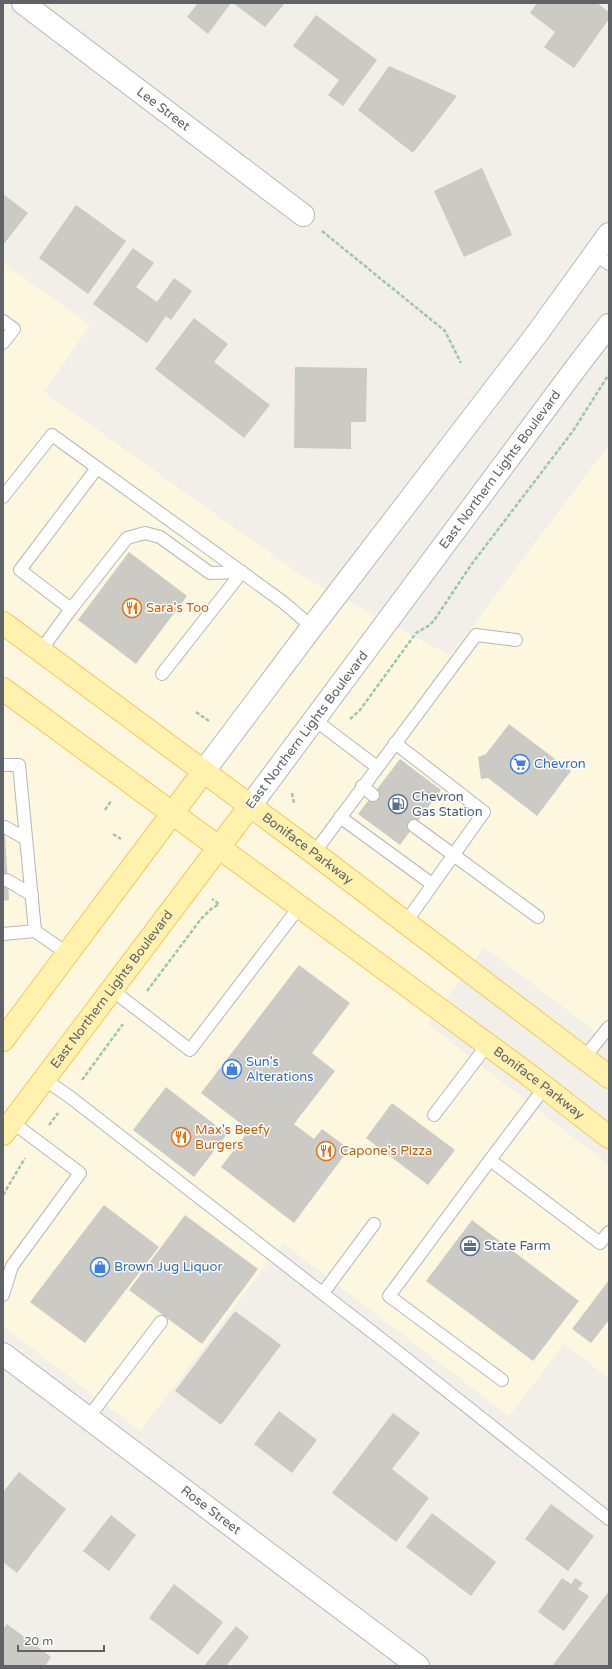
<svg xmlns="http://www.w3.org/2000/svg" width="612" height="1669" viewBox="0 0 612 1669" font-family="'Varela Round',sans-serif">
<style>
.commercial{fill:#fef7e0}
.building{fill:#cccac5}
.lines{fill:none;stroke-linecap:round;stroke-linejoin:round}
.service-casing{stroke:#b5b8bc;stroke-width:14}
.minor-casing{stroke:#b5b8bc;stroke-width:24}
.secondary-casing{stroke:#b6babf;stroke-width:24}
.primary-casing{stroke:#f2c960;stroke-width:24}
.path{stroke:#9cc7a9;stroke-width:2.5;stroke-dasharray:4 2;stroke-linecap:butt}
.service{stroke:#fff;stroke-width:12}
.minor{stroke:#fff;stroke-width:22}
.secondary{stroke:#fff;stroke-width:22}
.primary{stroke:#fff2af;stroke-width:22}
.labels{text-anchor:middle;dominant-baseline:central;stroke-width:3;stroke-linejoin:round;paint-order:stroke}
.street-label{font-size:13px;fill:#5f6368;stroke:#fff}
.food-label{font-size:13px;fill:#c56008;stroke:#fff;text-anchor:start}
.shop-label{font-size:13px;fill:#366cbe;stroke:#fff;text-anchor:start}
.service-label{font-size:13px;fill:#4e5e75;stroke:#fff;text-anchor:start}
</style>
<rect width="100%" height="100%" fill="#f1efe8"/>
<path class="commercial" d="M 3,263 L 90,325 L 44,392 L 302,576 L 450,656 L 609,445 L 609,1042 L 484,947 L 428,1024 L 609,1165 L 609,1378 L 564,1344 L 509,1416 L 283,1243 L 140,1431 L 3,1326 Z"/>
<g class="building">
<path d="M 198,3 L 231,3 L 208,34 L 187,17 Z"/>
<path d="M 233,3 L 285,3 L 265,27 Z"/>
<path d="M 537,3 L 597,3 L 609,12 L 609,19 L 574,68 L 544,47 L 555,32 L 530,13 Z"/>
<path d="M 316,15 L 377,60 L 343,106 L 328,95 L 339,80 L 293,46 Z"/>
<path d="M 389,66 L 457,96 L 413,153 L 358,110 Z"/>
<path d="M 482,168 L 512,235 L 464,257 L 434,191 Z"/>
<path d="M 3,194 L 28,213 L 3,245 Z"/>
<path d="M 76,205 L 126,241 L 88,294 L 39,258 Z"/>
<path d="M 133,248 L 154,263 L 136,287 L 157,302 L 174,278 L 192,291 L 171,320 L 166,316 L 147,343 L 93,304 Z"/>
<path d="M 194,318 L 228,344 L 214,362 L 270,405 L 244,438 L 155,369 Z"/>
<path d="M 295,367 L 367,368 L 366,422 L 351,422 L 351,449 L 294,448 Z"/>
<path d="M 129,552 L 187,596 L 136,664 L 78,620 Z"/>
<path d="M 509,724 L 571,771 L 537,816 L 488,778 L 481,779 L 478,757 L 486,754 Z"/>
<path d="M 400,759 L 441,790 L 400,845 L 358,814 Z"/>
<path d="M 3,818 L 4,818 L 9,900 L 3,901 Z"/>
<path d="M 299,965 L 350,1003 L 312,1053 L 335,1071 L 294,1124 L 314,1139 L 322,1129 L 349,1149 L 294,1223 L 221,1167 L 249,1130 L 201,1093 Z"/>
<path d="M 166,1087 L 227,1134 L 194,1177 L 133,1130 Z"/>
<path d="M 392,1103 L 455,1150 L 428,1185 L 366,1138 Z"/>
<path d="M 104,1205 L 159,1247 L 85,1343 L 30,1302 Z"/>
<path d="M 185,1215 L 258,1269 L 202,1344 L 129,1290 Z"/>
<path d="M 472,1220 L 579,1301 L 533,1361 L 426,1281 Z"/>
<path d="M 609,1280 L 609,1320 L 591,1343 L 572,1329 Z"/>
<path d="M 235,1311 L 281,1345 L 221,1425 L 175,1391 Z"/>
<path d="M 279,1411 L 317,1440 L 292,1473 L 254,1444 Z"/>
<path d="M 393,1413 L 420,1433 L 392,1469 L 429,1498 L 396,1542 L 332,1493 Z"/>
<path d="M 19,1472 L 66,1509 L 17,1573 L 3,1562 L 3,1492 Z"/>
<path d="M 551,1504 L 594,1536 L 568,1571 L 525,1539 Z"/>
<path d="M 432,1513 L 496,1562 L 471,1596 L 406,1547 Z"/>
<path d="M 111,1515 L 136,1535 L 109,1571 L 83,1551 Z"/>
<path d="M 562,1578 L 571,1584 L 575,1578 L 583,1583 L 578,1589 L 589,1596 L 564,1631 L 538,1612 Z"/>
<path d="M 174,1584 L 223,1622 L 198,1655 L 149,1618 Z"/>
<path d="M 609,1591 L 609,1666 L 552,1666 Z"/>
<path d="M 7,1624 L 51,1657 L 45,1666 L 3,1666 L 3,1629 Z"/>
<path d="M 236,1626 L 249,1637 L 226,1666 L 204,1666 Z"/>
</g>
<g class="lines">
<defs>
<g id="service">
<path d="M 595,254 L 609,264"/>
<path d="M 3,321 L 14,329 L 3,343"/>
<path d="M 3,497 L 52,435 L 283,602 L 312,627"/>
<path d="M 71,609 L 20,570 L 97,468"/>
<path d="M 41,650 L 71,609 L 127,538 L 145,533 L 160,537 L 210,573 L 242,572"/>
<path d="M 162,674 L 242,572"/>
<path d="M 315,720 L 377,767"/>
<path d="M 395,743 L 484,812 L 406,922"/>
<path d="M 3,765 L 19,765 L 35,931"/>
<path d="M 362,786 L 373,795"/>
<path d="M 340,817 L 432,884"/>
<path d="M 414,826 L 538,917"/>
<path d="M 5,827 L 26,839"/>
<path d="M 314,853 L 476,635 L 516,640"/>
<path d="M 7,880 L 32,895"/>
<path d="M 3,934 L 35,931 L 68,954"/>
<path d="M 112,990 L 190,1050 L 300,906"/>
<path d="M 584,1058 L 609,1027"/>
<path d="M 44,1079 L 70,1097 L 394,1349 L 609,1519"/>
<path d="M 434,1115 L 488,1044"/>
<path d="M 490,1160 L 545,1087"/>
<path d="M 323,1293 L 374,1224"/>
<path d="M 3,1295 L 12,1266 L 80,1173 L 12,1122"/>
<path d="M 502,1380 L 389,1296 L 490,1160 L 600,1243 L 609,1232"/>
<path d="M 88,1418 L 161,1322"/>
</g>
<g id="minor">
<path id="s1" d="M 23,3 L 303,215"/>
<path id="s2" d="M 3,1354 L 418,1666"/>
</g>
<g id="secondary">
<path d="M 204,771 L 312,627 L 536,335 L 609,234"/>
<path id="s3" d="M 250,806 L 575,369 L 609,325"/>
</g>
<g id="primary">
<path id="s4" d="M 3,623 L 314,853 L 609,1077"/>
<path id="s5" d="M 3,689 L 529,1075 L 609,1137"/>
<path d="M 3,1040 L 204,771"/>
<path id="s6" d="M 3,1134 L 250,806"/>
</g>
</defs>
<use href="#service" class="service-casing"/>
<use href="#minor" class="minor-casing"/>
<use href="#secondary" class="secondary-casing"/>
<use href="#primary" class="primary-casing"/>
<g class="path">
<path d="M 322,231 L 445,331 L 461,363"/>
<path d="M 196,712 L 209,721"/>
<path d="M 350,719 L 360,710 L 416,633 L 430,625 L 435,619 L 471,565 L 573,431 L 609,374"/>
<path d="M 292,793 L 294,803"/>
<path d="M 105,810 L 111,801"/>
<path d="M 113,834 L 121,839"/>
<path d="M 147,991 L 201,919 L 211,909 L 219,904 L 212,899"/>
<path d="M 82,1080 L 123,1024"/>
<path d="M 49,1125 L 58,1113"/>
<path d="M 3,1195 L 25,1158"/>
</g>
<use href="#service" class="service"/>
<use href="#minor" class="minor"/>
<use href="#secondary" class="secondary"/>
<use href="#primary" class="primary"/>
</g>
<defs>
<symbol id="restaurant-ring" viewBox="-11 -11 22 22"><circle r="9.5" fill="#fff" stroke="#e8710a" stroke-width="1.5"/><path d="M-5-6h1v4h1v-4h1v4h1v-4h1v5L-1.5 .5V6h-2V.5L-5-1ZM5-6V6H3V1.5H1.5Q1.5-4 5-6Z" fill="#e8710a"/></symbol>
<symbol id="supermarket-ring" viewBox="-11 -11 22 22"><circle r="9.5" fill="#fff" stroke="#3f7fe0" stroke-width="1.5"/><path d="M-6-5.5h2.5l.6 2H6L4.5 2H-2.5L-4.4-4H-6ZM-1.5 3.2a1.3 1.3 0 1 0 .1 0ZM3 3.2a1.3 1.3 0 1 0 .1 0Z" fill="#3f7fe0"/></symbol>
<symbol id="fuel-ring" viewBox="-11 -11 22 22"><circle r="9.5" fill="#fff" stroke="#5c6f8a" stroke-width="1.5"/><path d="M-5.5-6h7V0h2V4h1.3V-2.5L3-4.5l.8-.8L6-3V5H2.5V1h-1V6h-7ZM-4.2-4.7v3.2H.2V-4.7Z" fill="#5c6f8a"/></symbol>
<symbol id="shop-ring" viewBox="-11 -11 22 22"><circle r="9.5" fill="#fff" stroke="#3f7fe0" stroke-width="1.5"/><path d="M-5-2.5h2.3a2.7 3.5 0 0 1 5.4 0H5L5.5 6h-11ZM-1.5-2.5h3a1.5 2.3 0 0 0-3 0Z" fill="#3f7fe0"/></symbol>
<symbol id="office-ring" viewBox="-11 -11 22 22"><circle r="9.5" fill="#fff" stroke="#5c6f8a" stroke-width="1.5"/><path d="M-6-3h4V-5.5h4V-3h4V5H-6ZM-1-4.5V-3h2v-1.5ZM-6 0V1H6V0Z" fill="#5c6f8a"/></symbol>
</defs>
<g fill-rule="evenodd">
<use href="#restaurant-ring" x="121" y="597" width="22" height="22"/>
<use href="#supermarket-ring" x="509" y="753" width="22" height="22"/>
<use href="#fuel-ring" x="387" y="793" width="22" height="22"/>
<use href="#shop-ring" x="221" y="1058" width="22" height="22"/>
<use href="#restaurant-ring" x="170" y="1126" width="22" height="22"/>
<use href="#restaurant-ring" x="315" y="1140" width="22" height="22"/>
<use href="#office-ring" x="459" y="1235" width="22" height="22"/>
<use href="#shop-ring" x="89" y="1256" width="22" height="22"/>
</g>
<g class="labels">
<g class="street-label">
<text stroke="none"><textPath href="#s1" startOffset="176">Lee Street</textPath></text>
<text stroke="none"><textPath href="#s3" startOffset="419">East Northern Lights Boulevard</textPath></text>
<text transform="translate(307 730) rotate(-53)">East Northern Lights Boulevard</text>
<text stroke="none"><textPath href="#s4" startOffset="379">Boniface Parkway</textPath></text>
<text stroke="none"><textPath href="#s6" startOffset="181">East Northern Lights Boulevard</textPath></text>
<text stroke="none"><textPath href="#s5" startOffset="665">Boniface Parkway</textPath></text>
<text stroke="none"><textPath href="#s2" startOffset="260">Rose Street</textPath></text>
</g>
<g class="food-label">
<text x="146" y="608">Sara's Too</text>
<text x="195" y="1130">Max's Beefy<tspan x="195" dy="15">Burgers</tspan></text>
<text x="340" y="1151">Capone's Pizza</text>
</g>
<g class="shop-label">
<text x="534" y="764">Chevron</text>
<text x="246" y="1062">Sun's<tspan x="246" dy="15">Alterations</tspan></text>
<text x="114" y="1267">Brown Jug Liquor</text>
</g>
<g class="service-label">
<text x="412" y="797">Chevron<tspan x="412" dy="15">Gas Station</tspan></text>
<text x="484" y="1246">State Farm</text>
</g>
</g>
<rect width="612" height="1669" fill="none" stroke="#5f6368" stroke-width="8"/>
<path d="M18 1645v6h86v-6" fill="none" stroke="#5f6368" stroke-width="2"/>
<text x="24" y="1645" font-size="12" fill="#5f6368" stroke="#ffffff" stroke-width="3" paint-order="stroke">20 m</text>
</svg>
